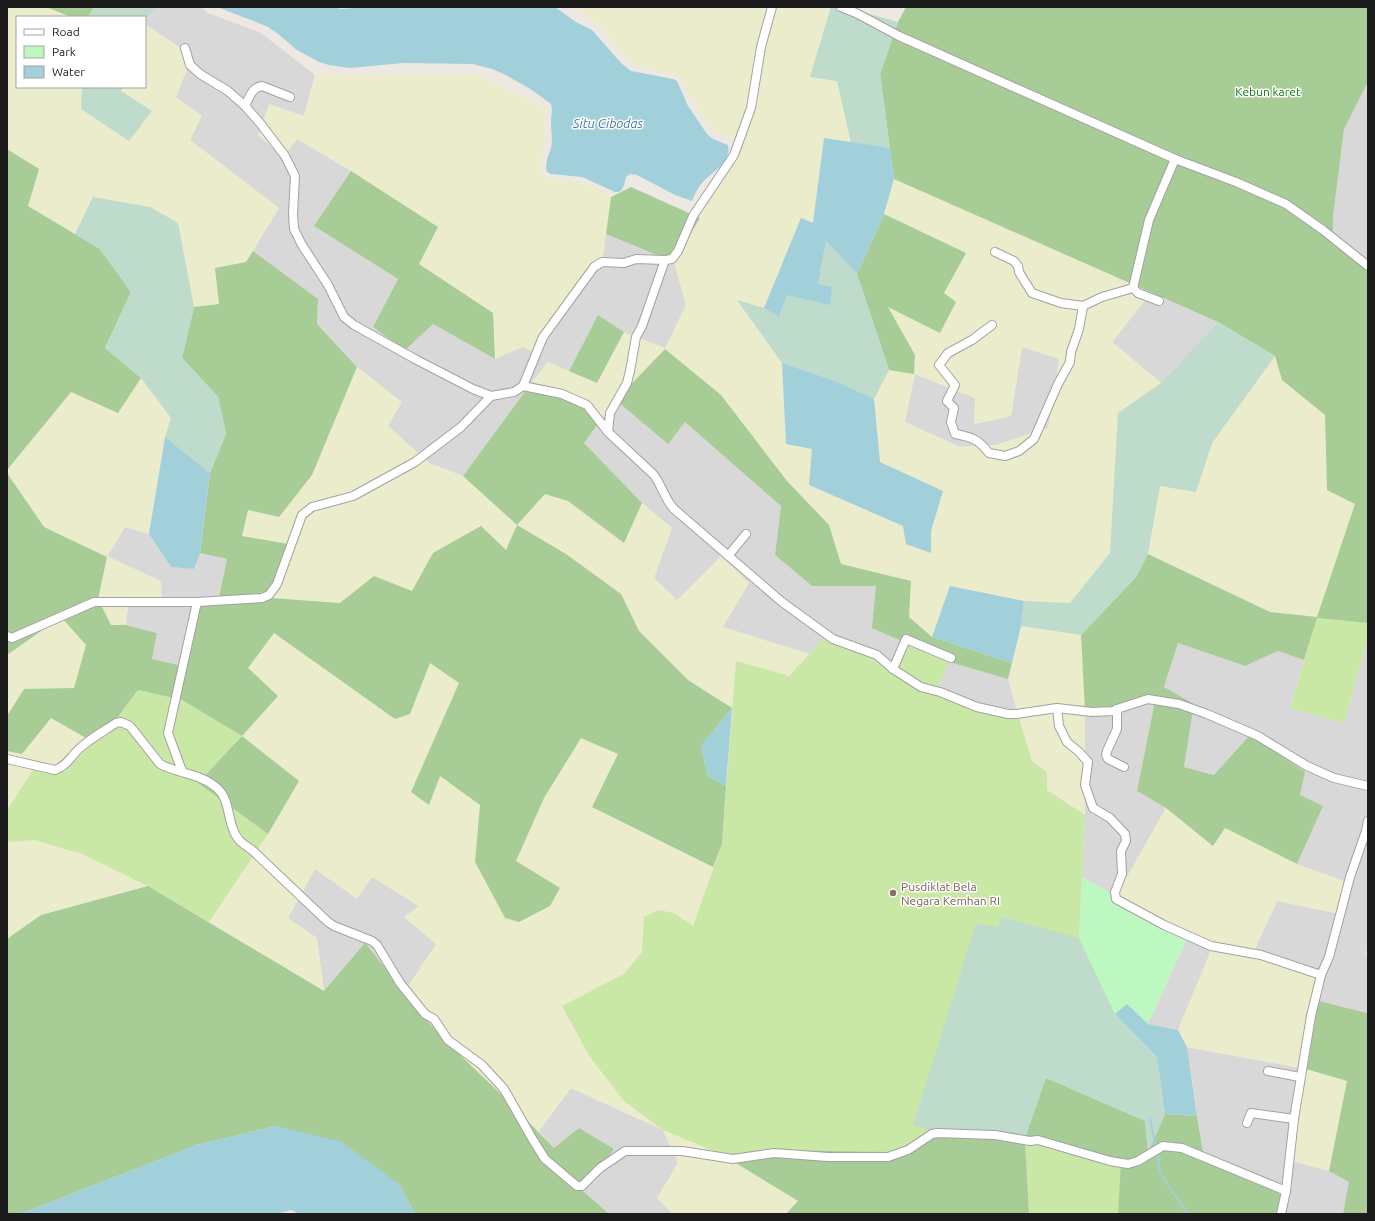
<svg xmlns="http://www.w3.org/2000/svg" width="1375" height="1221" viewBox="0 0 1375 1221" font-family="Ubuntu,sans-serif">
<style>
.residential{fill:#d9d8d8}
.farmland{fill:#ebeccb;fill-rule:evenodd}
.grass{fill:#c9e8a6}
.forest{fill:#a8cc95}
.wetland{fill:#bedbcc}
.park{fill:#bcf8bf}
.water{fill:#a1d0db}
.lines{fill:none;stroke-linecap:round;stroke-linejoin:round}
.stream{stroke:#a1d0db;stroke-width:2}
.minor-casing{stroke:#a2a2a2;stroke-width:10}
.minor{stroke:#fff;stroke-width:8}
.education-dot{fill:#8d6e63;stroke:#fff;stroke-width:1.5}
.labels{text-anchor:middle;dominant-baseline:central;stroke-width:3;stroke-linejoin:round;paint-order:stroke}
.park-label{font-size:12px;fill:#0c7710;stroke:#fff}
.education-label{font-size:12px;fill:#785e54;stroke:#fff;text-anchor:start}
.water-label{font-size:13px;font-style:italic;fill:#4678a1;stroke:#fff}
</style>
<rect width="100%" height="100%" fill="#ede8e1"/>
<g class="residential">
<path d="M 156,7 L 201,7 L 208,13 L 261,33 L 315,75 L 304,116 L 283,157 L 297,139 L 351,171 L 314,226 L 398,279 L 373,327 L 405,349 L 433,324 L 495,359 L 602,262 L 606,234 L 674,262 L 686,305 L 665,349 L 624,332 L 598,315 L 569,371 L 548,362 L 532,382 L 463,476 L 429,463 L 388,426 L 401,402 L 357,367 L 317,324 L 318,299 L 253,251 L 279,208 L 190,140 L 176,97 L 192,56 L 145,24 L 145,21 Z"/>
<path d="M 1368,82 L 1368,261 L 1333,236 L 1333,216 L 1344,129 Z"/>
<path d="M 1151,293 L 1218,322 L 1161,383 L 1112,342 Z"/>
<path d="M 1022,347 L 1060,359 L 1048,428 L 996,445 L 960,447 L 905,422 L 914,374 L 975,398 L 975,424 L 1011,416 Z"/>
<path d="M 616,400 L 685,422 L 781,506 L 775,555 L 812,586 L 876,586 L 902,640 L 889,666 L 825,637 L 809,654 L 722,627 L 677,600 L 654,578 L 672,528 L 642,503 L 584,443 Z"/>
<path d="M 125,527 L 149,534 L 171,567 L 194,569 L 200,553 L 227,559 L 219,597 L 183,666 L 152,659 L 157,633 L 126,625 L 128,605 L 107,557 Z"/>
<path d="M 1368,636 L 1368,946 L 1365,955 L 1368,956 L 1368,1010 L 1367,1013 L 1315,1000 L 1254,951 L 1277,901 L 1340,914 L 1349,883 L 1297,864 L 1322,806 L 1299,795 L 1184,767 L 1194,704 L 1164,687 L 1178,643 L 1245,666 L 1278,651 L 1304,660 L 1290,708 L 1344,723 Z"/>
<path d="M 949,662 L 1008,679 L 1018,715 L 936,692 Z"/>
<path d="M 1155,701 L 1137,791 L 1166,808 L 1116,896 L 1082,877 L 1085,815 L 1085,711 Z"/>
<path d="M 315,869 L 357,898 L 372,877 L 419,906 L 404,917 L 437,944 L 404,992 L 324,991 L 317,938 L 288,918 Z"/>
<path d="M 1188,937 L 1214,943 L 1178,1030 L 1148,1024 Z"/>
<path d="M 1187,1047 L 1306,1069 L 1293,1161 L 1329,1171 L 1350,1182 L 1343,1214 L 1279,1214 L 1281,1193 L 1203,1152 Z"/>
<path d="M 571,1088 L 663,1130 L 678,1163 L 657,1198 L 673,1214 L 609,1214 L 582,1191 L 614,1149 L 554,1148 L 539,1131 Z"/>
</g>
<g class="farmland">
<path d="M 7,7 L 46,7 L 71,17 L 17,17 L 17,87 L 82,87 L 81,109 L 121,91 L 122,87 L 145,87 L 145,24 L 192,56 L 176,97 L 202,116 L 190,140 L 279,208 L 219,304 L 194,307 L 178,223 L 93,197 L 75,234 L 28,206 L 39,169 L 7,149 Z"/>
<path d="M 575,7 L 831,7 L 810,77 L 837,81 L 851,143 L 824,138 L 813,224 L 801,218 L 764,308 L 737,301 L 782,363 L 786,444 L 812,449 L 809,485 L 903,526 L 931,552 L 931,531 L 943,491 L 880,462 L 874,399 L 889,370 L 914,374 L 915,355 L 887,306 L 943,293 L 966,254 L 884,214 L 894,179 L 1151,293 L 1112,342 L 1161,383 L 1118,413 L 1110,553 L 1070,603 L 1024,601 L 950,586 L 932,637 L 909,617 L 911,581 L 841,564 L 829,525 L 787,481 L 665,349 L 616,400 L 603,417 L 532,382 L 548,362 L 597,383 L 624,332 L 665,348 L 686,305 L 674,262 L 721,181 L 735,139 L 712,131 L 679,77 L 630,63 L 602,28 ZM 1022,347 L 1059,359 L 1048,428 L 996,445 L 960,447 L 905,422 L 915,374 L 975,398 L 974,424 L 1011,416 Z"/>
<path d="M 474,74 L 547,108 L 541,172 L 547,179 L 582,182 L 611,197 L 602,262 L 537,355 L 523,347 L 495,359 L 493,313 L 419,264 L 438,227 L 351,171 L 297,139 L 283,157 L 258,135 L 269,104 L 304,116 L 315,75 Z"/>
<path d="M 1275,356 L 1282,380 L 1325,415 L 1327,490 L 1355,503 L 1317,618 L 1270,612 L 1148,554 L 1160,486 L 1196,492 L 1212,443 Z"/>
<path d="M 357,367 L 402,402 L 388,426 L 429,463 L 463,476 L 517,525 L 545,494 L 568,501 L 624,543 L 642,503 L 672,528 L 654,578 L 677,600 L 721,556 L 749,583 L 723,627 L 809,654 L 789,676 L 736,661 L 732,708 L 688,680 L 639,631 L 621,594 L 566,554 L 517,525 L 506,550 L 433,553 L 412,591 L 374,576 L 340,603 L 271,598 L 241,536 L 248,509 L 312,475 Z"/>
<path d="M 141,378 L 171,418 L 165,437 L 149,534 L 125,527 L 107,556 L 161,581 L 162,600 L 128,605 L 126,625 L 111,625 L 98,599 L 107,557 L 44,527 L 7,473 L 7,470 L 71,392 L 118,413 Z"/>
<path d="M 62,617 L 86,644 L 74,688 L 24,689 L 7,716 L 7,655 Z"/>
<path d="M 1021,626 L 1081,635 L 1085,711 L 1085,815 L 1047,790 L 1047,772 L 1032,761 L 1009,679 Z"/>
<path d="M 274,633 L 395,719 L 410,714 L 430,663 L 459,683 L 411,792 L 440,776 L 480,805 L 475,862 L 560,888 L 516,862 L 544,798 L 581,738 L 618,754 L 592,807 L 713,867 L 693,926 L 674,913 L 645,917 L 642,952 L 624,974 L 562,1006 L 723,1155 L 798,1201 L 786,1214 L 673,1214 L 657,1198 L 678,1163 L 663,1130 L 571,1088 L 539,1131 L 441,1037 L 404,992 L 436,944 L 404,917 L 419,906 L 372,877 L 357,899 L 315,869 L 288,918 L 317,938 L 324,991 L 209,922 L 268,834 L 299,781 L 242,736 L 278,696 L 248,668 Z"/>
<path d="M 51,717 L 93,742 L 64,772 L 7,810 L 7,751 L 22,754 Z"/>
<path d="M 1166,808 L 1213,846 L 1225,828 L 1297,864 L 1349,883 L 1340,914 L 1277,901 L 1254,951 L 1321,973 L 1315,1000 L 1347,1081 L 1329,1171 L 1293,1161 L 1306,1069 L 1187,1047 L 1178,1030 L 1214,943 L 1188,937 L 1116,896 Z"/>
<path d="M 34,840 L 82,854 L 148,886 L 42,915 L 7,939 L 7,842 Z"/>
</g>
<g class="grass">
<path d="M 1317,618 L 1368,623 L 1368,636 L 1344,723 L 1290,708 Z"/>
<path d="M 825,637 L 889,666 L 902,640 L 949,662 L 936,692 L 1018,715 L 1032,761 L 1047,772 L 1047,790 L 1085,815 L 1079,938 L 1115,1014 L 1157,1057 L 1165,1114 L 1122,1162 L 1118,1214 L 1029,1214 L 1025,1139 L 899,1152 L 759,1150 L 723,1155 L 663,1130 L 624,1101 L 590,1057 L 562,1006 L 624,974 L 642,952 L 644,917 L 658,910 L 674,913 L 693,926 L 722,844 L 736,661 L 789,676 Z"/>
<path d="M 138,690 L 182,700 L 242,736 L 198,783 L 268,834 L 209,922 L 148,886 L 82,854 L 34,840 L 7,842 L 7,810 L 37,764 L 64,772 L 114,722 Z"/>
</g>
<g class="forest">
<path d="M 46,7 L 94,7 L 88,17 L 71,17 Z"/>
<path d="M 906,7 L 1368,7 L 1368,82 L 1344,129 L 1333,216 L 1333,236 L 1368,261 L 1368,623 L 1317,618 L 1304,660 L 1278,651 L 1245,666 L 1178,643 L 1164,687 L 1194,704 L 1184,767 L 1214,775 L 1250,735 L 1305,772 L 1300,795 L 1323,806 L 1297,864 L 1225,828 L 1213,846 L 1166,808 L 1137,791 L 1155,701 L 1085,711 L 1081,635 L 1136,577 L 1148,554 L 1270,612 L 1317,617 L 1355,504 L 1327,490 L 1325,415 L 1282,380 L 1275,356 L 1218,322 L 894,179 L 880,74 L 898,22 Z"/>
<path d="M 7,149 L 39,169 L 28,206 L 100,249 L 131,292 L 105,348 L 141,378 L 118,413 L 71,392 L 7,470 Z"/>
<path d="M 351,171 L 438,227 L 419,264 L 493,313 L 495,359 L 433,324 L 405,350 L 373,327 L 398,279 L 314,226 Z"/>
<path d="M 631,187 L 700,218 L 674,262 L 606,234 L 611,197 Z"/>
<path d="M 884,214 L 966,253 L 944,293 L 956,302 L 940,333 L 888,307 L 915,355 L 914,374 L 889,370 L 857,274 Z"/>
<path d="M 253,251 L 318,299 L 317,324 L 357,367 L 312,475 L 279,517 L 248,510 L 242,536 L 288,544 L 271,598 L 340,603 L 374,576 L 412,591 L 433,553 L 481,526 L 506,550 L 517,525 L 463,476 L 532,382 L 603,417 L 584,443 L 642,503 L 624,543 L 568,501 L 545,494 L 517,525 L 566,554 L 621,594 L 639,631 L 688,680 L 732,708 L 701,746 L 708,776 L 726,786 L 722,844 L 713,867 L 592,807 L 618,754 L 581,738 L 544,798 L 516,861 L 560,888 L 550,906 L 519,922 L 505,918 L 475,862 L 480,805 L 440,776 L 429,805 L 411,792 L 459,683 L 430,663 L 410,714 L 395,719 L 274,633 L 248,668 L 278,696 L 242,736 L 299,781 L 268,834 L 198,783 L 242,736 L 182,700 L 138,690 L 114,722 L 93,742 L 51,718 L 22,754 L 7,751 L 7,716 L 24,689 L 74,688 L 86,645 L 61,617 L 7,655 L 7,473 L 44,527 L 107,557 L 98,599 L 111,625 L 126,625 L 157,633 L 152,659 L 183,666 L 192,601 L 219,597 L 227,559 L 200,553 L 210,473 L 226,434 L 218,397 L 182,358 L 194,307 L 219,304 L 215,268 L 246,262 Z"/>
<path d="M 598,315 L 624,332 L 597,383 L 569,371 Z"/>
<path d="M 665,349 L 721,395 L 787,481 L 829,525 L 841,564 L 911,581 L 909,617 L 932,637 L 1012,663 L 1008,679 L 949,662 L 872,628 L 876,586 L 812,586 L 775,555 L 781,506 L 685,422 L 668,444 L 616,400 Z"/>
<path d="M 148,886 L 324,991 L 365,943 L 441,1037 L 504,1097 L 554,1148 L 579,1128 L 614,1149 L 583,1191 L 609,1214 L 415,1214 L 399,1184 L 276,1126 L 197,1145 L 20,1214 L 7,1214 L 7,939 L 41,915 Z"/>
<path d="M 1315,1000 L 1367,1013 L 1368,1010 L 1368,1214 L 1343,1214 L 1349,1182 L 1329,1171 L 1347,1081 L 1306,1069 Z"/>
<path d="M 1046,1078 L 1145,1121 L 1148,1152 L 1165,1114 L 1197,1116 L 1203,1152 L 1281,1193 L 1279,1214 L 1118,1214 L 1121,1161 L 1025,1140 L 1029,1214 L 786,1214 L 798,1201 L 723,1155 L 759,1150 L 899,1152 Z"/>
</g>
<g class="wetland">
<path d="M 94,7 L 156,7 L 145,21 L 145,17 L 88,17 Z"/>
<path d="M 831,7 L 845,7 L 898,22 L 880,74 L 890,148 L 851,143 L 837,81 L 810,77 Z"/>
<path d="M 82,87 L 122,87 L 121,91 L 152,111 L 129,141 L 81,109 Z"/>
<path d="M 93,197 L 150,207 L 178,223 L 194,307 L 182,358 L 218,397 L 226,434 L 210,473 L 165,437 L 171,418 L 141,378 L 105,348 L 131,292 L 100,249 L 75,234 Z"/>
<path d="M 826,241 L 857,274 L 889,370 L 874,399 L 782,363 L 737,300 L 764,308 L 779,317 L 787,295 L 818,284 Z"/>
<path d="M 1218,322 L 1275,356 L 1212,443 L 1196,492 L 1160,486 L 1148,554 L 1136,577 L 1081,635 L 1021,626 L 1024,601 L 1070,603 L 1110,553 L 1118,413 L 1161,383 Z"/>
<path d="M 1002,917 L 1079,938 L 1115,1014 L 1157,1057 L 1165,1114 L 1148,1153 L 1145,1121 L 1046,1078 L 1025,1139 L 932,1131 L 913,1125 L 976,923 L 998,927 Z"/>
</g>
<path class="park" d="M 1082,877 L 1188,937 L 1148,1024 L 1127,1004 L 1115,1014 L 1079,938 Z"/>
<g class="water">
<path d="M 217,7 L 333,7 L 341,9 L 372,7 L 420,8 L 426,7 L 555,7 L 576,22 L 592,30 L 621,63 L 631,71 L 658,76 L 673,79 L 677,81 L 688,106 L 707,134 L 713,139 L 728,145 C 732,164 708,173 699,187 C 696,191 694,196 692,201 L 675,195 L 637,175 L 630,174 L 626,177 C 624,184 624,193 615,192 L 582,177 L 551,174 L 547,172 C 544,164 549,155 551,148 C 553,139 551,131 551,122 C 551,116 553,110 551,104 L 532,90 L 504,74 L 492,69 L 473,64 L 403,63 L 350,68 L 329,65 L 319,62 L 297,50 L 277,33 L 268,27 L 256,22 Z"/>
<path d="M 824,138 L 890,148 L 894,179 L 884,214 L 857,274 L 826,241 L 818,284 L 832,287 L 830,305 L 787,295 L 779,317 L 764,308 L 801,218 L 813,223 Z"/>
<path d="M 782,363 L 834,381 L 874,399 L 880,462 L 943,491 L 931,531 L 931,553 L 906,544 L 903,526 L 809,485 L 812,449 L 786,444 Z"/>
<path d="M 165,437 L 210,473 L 200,553 L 194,569 L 171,567 L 149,534 Z"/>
<path d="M 950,586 L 1024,601 L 1021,626 L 1012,663 L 932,637 Z"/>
<path d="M 732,708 L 726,786 L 708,776 L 701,746 Z"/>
<path d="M 1127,1004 L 1148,1024 L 1178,1030 L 1187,1047 L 1197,1116 L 1165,1114 L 1157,1057 L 1115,1014 Z"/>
<path d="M 276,1126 L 342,1142 L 399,1184 L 415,1214 L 300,1214 L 291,1210 L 276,1214 L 20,1214 L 197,1145 Z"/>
</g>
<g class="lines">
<g class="stream">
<path d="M 1150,1118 L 1156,1149"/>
<path d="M 1157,1153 L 1159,1168 L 1165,1181 L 1188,1214"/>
</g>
<defs>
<g id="minor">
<path d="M 841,7 L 856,13 L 899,36 L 1175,159 L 1236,182 L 1286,204 L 1323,230 L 1368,266"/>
<path d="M 185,48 L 190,65 L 200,74 L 228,91 L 245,106 L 260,123 L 285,156 L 295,176 L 293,214 L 294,229 L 302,245 L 328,285 L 344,317 L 354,325 L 415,359 L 473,389 L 491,396"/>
<path d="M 245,106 C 249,98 252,87 262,86 L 290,97"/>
<path d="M 995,252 L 1014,261 L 1018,266 L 1019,272 L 1032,293 L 1061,303 L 1083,306 L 1102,297 L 1133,288 L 1138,293 L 1159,301"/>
<path d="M 1133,288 L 1149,220 L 1175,159"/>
<path d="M 992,325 L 972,340 L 948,353 L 939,365 L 955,385 L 947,401 L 954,408 L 951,422 L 955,434 C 972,437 978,439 989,453 L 1005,456 L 1019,451 L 1034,439 L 1058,384 L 1070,362 L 1071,352 L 1079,329 L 1083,306"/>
<path d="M 523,386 L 562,394 L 587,405 L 608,432 L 653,474 C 662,485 664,498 674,509 L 782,602 L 833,639 L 877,655 L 893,669 L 921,687 L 940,692 L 977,707 L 1008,714 L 1016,714 L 1057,708 L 1092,712 L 1114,711 L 1117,709 L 1148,699 L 1179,704 L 1207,714 L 1258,736 L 1307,766 L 1334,778 L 1368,786"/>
<path d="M 608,432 L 610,413 L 627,383 L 630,371 L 636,337 L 642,326 L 665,260 L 672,259 L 678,251 L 693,216 L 734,155 L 751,108 L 761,47 L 772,7"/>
<path d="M 728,556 L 746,534"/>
<path d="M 7,636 L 12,638 L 94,602 L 197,602 L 262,598 L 269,595 L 277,584 L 302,515 L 312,507 L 353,496 L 415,462 L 461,427 L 491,396 L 514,392 L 523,386 L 543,337 L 594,267 L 602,262 L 624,263 L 636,259 L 665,260"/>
<path d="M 893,669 L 906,639 L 951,658"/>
<path d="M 1057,708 L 1059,726 L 1067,742 L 1079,752 L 1088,762 L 1085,785 L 1093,808 L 1110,818 L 1125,834 L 1126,841 L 1121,851 L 1122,874 L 1115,892 L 1116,899 L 1164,925 L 1211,946 L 1261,955 L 1321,975"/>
<path d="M 1117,709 L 1117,729 L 1107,751 L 1106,755 L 1108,759 L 1124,767"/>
<path d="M 7,759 L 55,770 C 67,766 71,756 80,748 C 91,738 104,731 116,723 L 121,722 L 130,726 L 160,764 C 178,774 200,773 217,788 C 232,801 226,826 240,841 C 243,844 248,847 252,850 L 328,922 L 334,926 L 372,941 L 377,945 L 400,983 L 425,1014 L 434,1019 L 448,1040 L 482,1065 L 504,1089 L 533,1140 L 545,1159 L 577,1186 L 582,1186 L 600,1168 L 625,1151 L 682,1151 L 733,1159 L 774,1153 L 828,1157 L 888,1157 L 908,1150 L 932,1134 L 937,1133 L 995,1135 L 1030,1141 L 1038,1140 L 1110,1161 L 1128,1164 L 1138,1161 L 1163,1146 L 1182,1148 L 1286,1191"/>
<path d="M 182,771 L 168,733 L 197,602"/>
<path d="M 1268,1071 L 1300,1077"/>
<path d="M 1247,1123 L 1251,1113 L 1294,1119"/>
<path d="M 1281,1214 L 1286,1191 L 1294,1119 L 1311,1016 L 1321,975 L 1329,957 L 1350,877 L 1366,831 L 1368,821"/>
</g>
</defs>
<use href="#minor" class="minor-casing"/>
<use href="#minor" class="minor"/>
</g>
<circle class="education-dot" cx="893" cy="893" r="4"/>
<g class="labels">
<g class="park-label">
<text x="1268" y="91">Kebun karet</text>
</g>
<g class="education-label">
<text x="901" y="886">Pusdiklat Bela<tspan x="901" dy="14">Negara Kemhan RI</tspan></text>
</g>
<g class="water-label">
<text x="608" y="123">Situ Cibodas</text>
</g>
</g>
<rect width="1375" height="1221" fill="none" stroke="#1b1b1b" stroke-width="16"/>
<rect x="16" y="16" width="130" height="72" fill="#ffffff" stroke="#a4a4a4"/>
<rect x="24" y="29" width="20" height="6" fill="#ffffff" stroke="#a4a4a4"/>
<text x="52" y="36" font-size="12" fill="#1b1b1b">Road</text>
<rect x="24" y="46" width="20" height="12" fill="#bcf8bf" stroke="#a4a4a4"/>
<text x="52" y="56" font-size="12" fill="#1b1b1b">Park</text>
<rect x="24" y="66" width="20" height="12" fill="#a1d0db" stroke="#a4a4a4"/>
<text x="52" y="76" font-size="12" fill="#1b1b1b">Water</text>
</svg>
